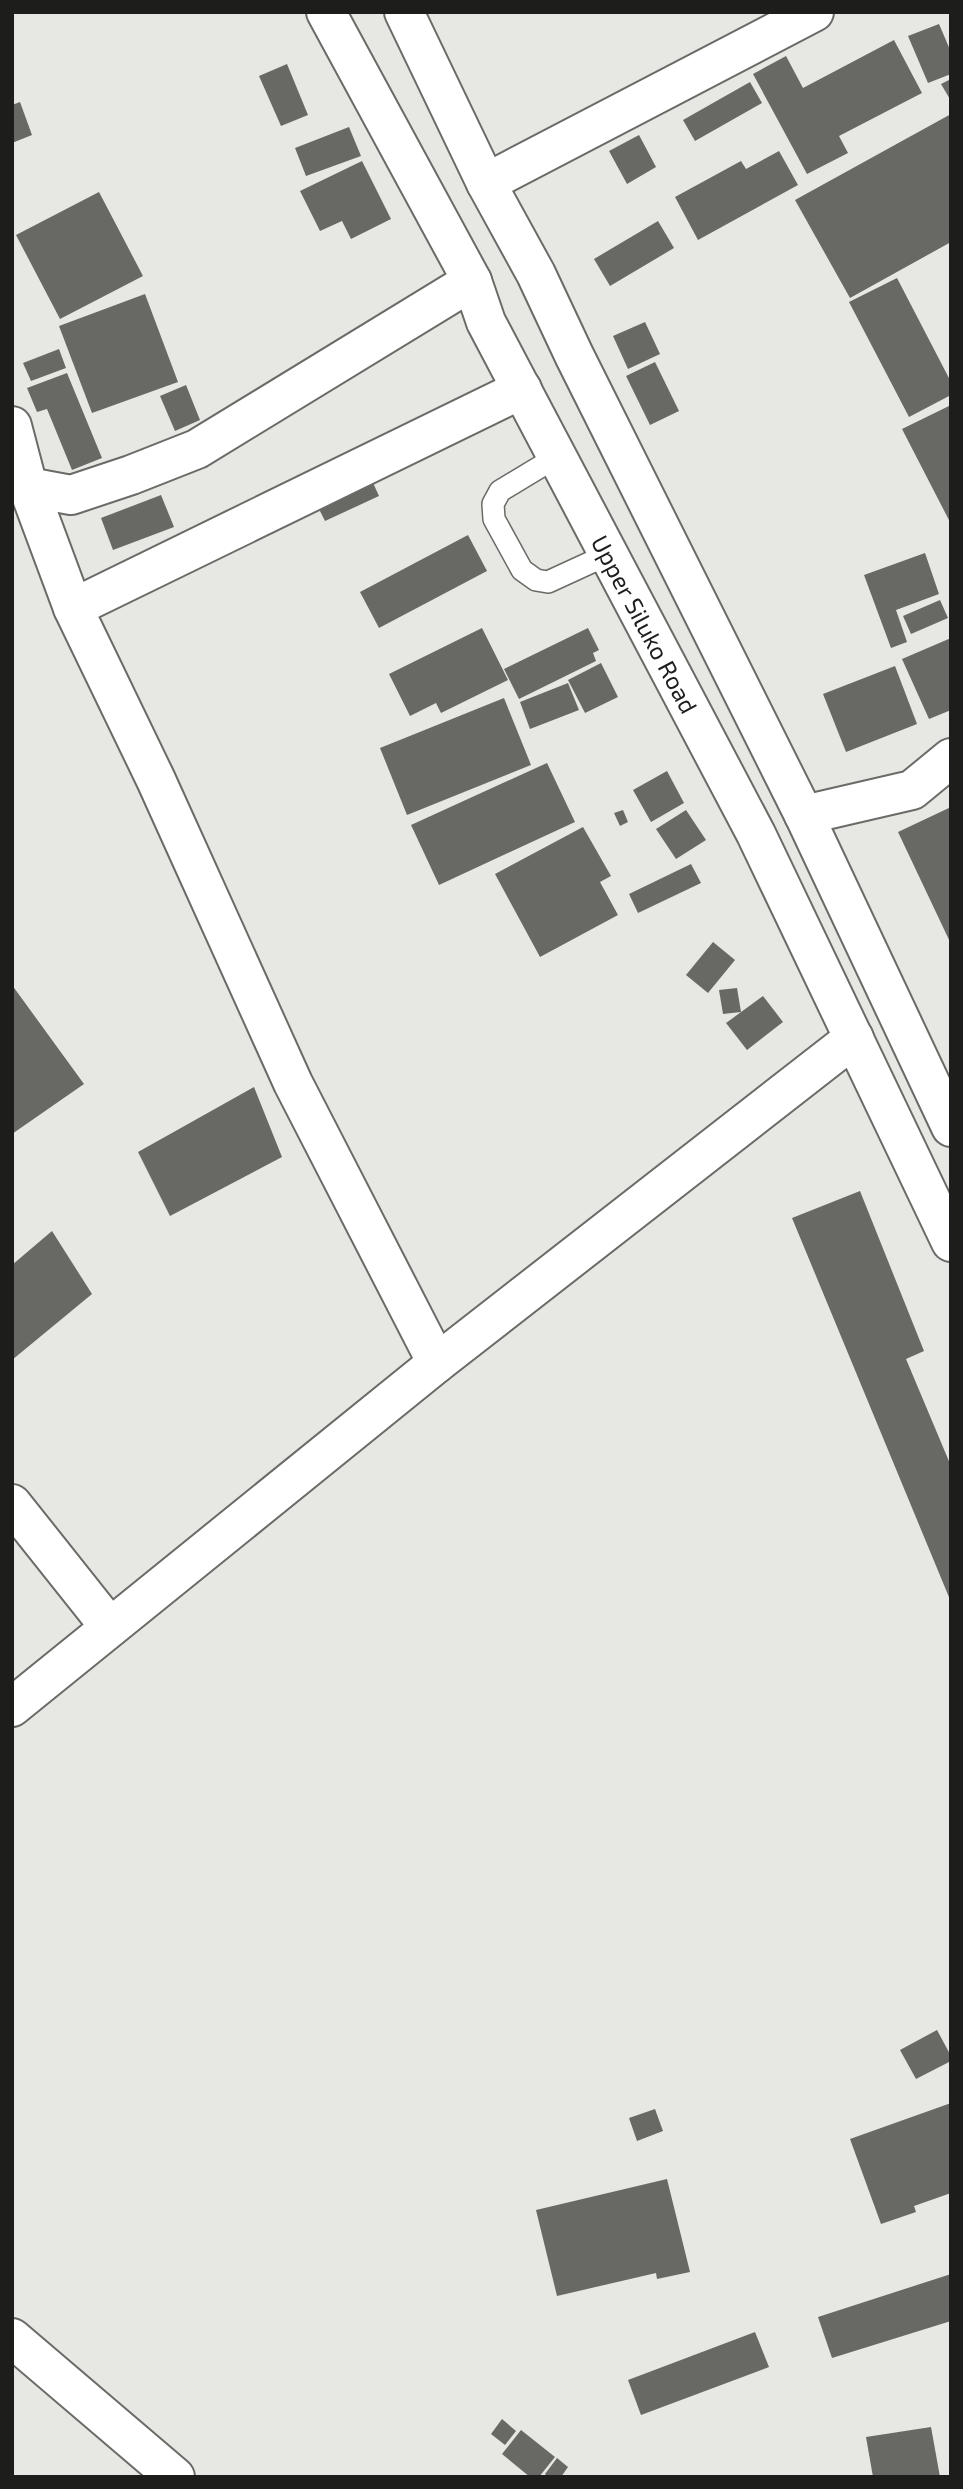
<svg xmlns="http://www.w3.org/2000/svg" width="963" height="2489" viewBox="0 0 963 2489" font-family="'Exo 2',sans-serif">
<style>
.building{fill:#686965}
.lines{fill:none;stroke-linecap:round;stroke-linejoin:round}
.lane-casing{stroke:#6a6b67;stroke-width:24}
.street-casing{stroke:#6a6b67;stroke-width:42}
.primary-casing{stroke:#6a6b67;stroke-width:42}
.lane{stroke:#fff;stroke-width:21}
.street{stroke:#fff;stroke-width:38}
.primary{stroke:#fff;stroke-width:38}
.labels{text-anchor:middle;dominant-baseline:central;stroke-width:5;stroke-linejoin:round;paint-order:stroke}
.street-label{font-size:24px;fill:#1d1d1c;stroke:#fff}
</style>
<rect width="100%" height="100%" fill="#e7e8e4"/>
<g class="building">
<path d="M 939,24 L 951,52 L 951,74 L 928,83 L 908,36 Z"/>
<path d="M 894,40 L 922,93 L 839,136 L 848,153 L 807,174 L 753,74 L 786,56 L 803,88 Z"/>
<path d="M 287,64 L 308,115 L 281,126 L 259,76 Z"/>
<path d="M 951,79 L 951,101 L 941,84 Z"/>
<path d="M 750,82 L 762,103 L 695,141 L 683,120 Z"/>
<path d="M 20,102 L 32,135 L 12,143 L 12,105 Z"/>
<path d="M 951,114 L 951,242 L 850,298 L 795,200 Z"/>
<path d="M 349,127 L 361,156 L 306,176 L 295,148 Z"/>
<path d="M 639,135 L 656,167 L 627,184 L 609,151 Z"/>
<path d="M 779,151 L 798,185 L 698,240 L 675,197 L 741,161 L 746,169 Z"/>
<path d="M 362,161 L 391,219 L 351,239 L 342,221 L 320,231 L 300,191 Z"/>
<path d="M 99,192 L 143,276 L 60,319 L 16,235 Z"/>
<path d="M 658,221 L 674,248 L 610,286 L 594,259 Z"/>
<path d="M 897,278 L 951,382 L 951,395 L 909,417 L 849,302 Z"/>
<path d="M 145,294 L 178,382 L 92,413 L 59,326 Z"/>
<path d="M 645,322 L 660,354 L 628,369 L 613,336 Z"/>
<path d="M 59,349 L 66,368 L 31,381 L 23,363 Z"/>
<path d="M 655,362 L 679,411 L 650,425 L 626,376 Z"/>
<path d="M 67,373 L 102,458 L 72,470 L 47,409 L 37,412 L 27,388 Z"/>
<path d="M 186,385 L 200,420 L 175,431 L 160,396 Z"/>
<path d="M 951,405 L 951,524 L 902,429 Z"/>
<path d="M 369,474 L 379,496 L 325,521 L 314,499 Z"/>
<path d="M 161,495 L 174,527 L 113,550 L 101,518 Z"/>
<path d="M 468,535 L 487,571 L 379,628 L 360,592 Z"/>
<path d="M 925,553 L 939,594 L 896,610 L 907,642 L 891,648 L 864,575 Z"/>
<path d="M 940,600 L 948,618 L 911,634 L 903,616 Z"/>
<path d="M 482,628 L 508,680 L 441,713 L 436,703 L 410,716 L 389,674 Z"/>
<path d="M 588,628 L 599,650 L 593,653 L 596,661 L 519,699 L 504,669 Z"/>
<path d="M 951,638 L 951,710 L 929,719 L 902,659 Z"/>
<path d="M 601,663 L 618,697 L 585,713 L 568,680 Z"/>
<path d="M 895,666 L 917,724 L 846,752 L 823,694 Z"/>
<path d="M 568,683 L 579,710 L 530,729 L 520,702 Z"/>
<path d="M 504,698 L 531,765 L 407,815 L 380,748 Z"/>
<path d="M 547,763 L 575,822 L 439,885 L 411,825 Z"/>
<path d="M 667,771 L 684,803 L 651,822 L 633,790 Z"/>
<path d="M 951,807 L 951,944 L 898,832 Z"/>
<path d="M 623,810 L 628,822 L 620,826 L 614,813 Z"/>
<path d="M 686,810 L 706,840 L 676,859 L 656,829 Z"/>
<path d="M 583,827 L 611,876 L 600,882 L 618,915 L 540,957 L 495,874 Z"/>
<path d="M 691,864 L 701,883 L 638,913 L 629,894 Z"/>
<path d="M 713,942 L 735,960 L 708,993 L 686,975 Z"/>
<path d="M 12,985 L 84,1084 L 12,1134 Z"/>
<path d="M 737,988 L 741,1012 L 723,1014 L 719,990 Z"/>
<path d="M 763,996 L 783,1022 L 747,1050 L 726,1023 Z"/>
<path d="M 254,1087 L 282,1157 L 170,1216 L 138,1152 Z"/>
<path d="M 860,1191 L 924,1351 L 906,1359 L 951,1466 L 951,1602 L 792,1218 Z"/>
<path d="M 52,1231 L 92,1294 L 12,1360 L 12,1265 Z"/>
<path d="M 937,2030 L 951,2056 L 951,2061 L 916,2079 L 900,2050 Z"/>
<path d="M 951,2103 L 951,2193 L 914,2206 L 916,2212 L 881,2224 L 850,2139 Z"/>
<path d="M 655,2109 L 663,2131 L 637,2141 L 629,2118 Z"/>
<path d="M 667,2179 L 690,2272 L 657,2279 L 656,2273 L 557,2296 L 536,2210 Z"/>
<path d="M 951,2274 L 951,2321 L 832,2358 L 818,2317 Z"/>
<path d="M 755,2332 L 769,2367 L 641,2415 L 628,2380 Z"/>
<path d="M 502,2419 L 516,2431 L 505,2445 L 491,2434 Z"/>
<path d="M 931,2427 L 940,2477 L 873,2477 L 866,2437 Z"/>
<path d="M 521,2430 L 555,2457 L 539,2477 L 530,2477 L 502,2454 Z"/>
<path d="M 557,2458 L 568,2467 L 561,2477 L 548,2477 L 545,2474 Z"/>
</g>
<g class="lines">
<defs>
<path id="lane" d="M 558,456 L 500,491 L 493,504 L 494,519 L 522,570 L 536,580 L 548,582 L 609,554"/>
<g id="street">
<path d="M 486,183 L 814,12"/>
<path d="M 12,426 L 28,487 L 73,608 L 156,780 L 293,1083 L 437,1363"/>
<path d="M 28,487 L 71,495 L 131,475 L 197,449 L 472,281"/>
<path d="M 73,608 L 522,389"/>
<path d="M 804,815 L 912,790 L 951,758"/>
<path d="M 12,1504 L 109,1626"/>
<path d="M 12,1707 L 437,1363 L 854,1038"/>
<path d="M 12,2338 L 175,2477"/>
</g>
<g id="primary">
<path d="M 326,12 L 472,281 L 486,322 L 756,834 L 951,1242"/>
<path d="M 404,12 L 486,183 L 536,274 L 574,355 L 804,815 L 951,1127"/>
</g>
</defs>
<use href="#lane" class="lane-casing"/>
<use href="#street" class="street-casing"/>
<use href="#primary" class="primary-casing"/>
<use href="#lane" class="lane"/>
<use href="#street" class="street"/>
<use href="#primary" class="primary"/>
</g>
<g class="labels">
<g class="street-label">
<text transform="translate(645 624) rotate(62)">Upper Siluko Road</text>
</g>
</g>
<rect width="963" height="2489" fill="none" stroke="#1d1d1c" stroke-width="28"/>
</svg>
